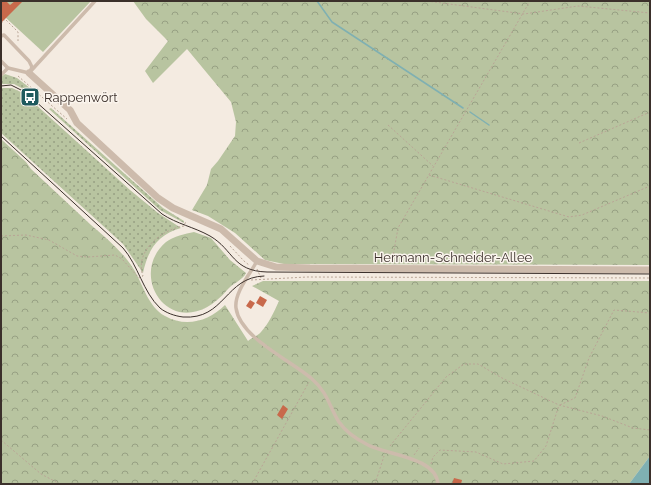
<svg xmlns="http://www.w3.org/2000/svg" width="651" height="485" viewBox="0 0 651 485" font-family="Raleway,sans-serif">
<style>
.grass{fill:url(#grass-dots)}
.forest{fill:url(#forest-crowns)}
.park{fill:#b8c4a0}
.water{fill:#7fb0b2}
.lines{fill:none;stroke-linecap:round;stroke-linejoin:round}
.stream{stroke:#7fb0b2;stroke-width:1.5}
.building{fill:#c8694b}
.path{stroke:#b9a596;stroke-width:1;stroke-dasharray:2 2;stroke-linecap:butt}
.service{stroke:#cdbbac;stroke-width:3.5}
.minor{stroke:#cdbbac;stroke-width:7}
.tram{stroke:#3b302b;stroke-width:1}
.labels{text-anchor:middle;dominant-baseline:central;stroke-width:3;stroke-linejoin:round;paint-order:stroke}
.poi-label{font-size:13px;fill:#3b302b;stroke:#fbf5ee;text-anchor:start}
.street-label{font-size:13px;fill:#3b302b;stroke:#fbf5ee}
</style>
<defs>
<pattern id="grass-dots" width="8" height="8" patternUnits="userSpaceOnUse"><rect width="8" height="8" fill="#b8c4a0"/><path d="M2 2h.1M6 6h.1" fill="none" stroke="#97a083" stroke-width="1.8" stroke-linecap="round"/></pattern>
<pattern id="forest-crowns" width="20" height="18" patternUnits="userSpaceOnUse"><rect width="20" height="18" fill="#b8c4a0"/><path d="M2 6a3 3 0 1 1 6 0M12 15a3 3 0 1 1 6 0" fill="none" stroke="#97a083"/></pattern>
</defs>
<rect width="100%" height="100%" fill="#f4ebe1"/>
<g class="grass">
<path d="M 5,74 L 17,78 L 30,88 L 27,91 L 14,84 L 1,84 L 1,77 Z"/>
<path d="M 1,88 L 12,88 L 23,93 L 130,190 L 158,213 L 181,228 C 157,235 148,250 143,273 L 123,244 L 1,133 Z"/>
<path d="M 51,108 L 163,208 L 184,221 L 184,223 L 160,210 L 49,109 Z"/>
</g>
<g class="forest">
<path d="M 133,1 L 650,1 L 650,265 L 284,264 L 265,260 L 235,233 L 208,216 L 192,210 L 207,185 L 211,169 L 218,161 L 235,136 L 236,122 L 231,102 L 187,49 L 153,83 L 145,71 L 168,41 L 146,19 Z"/>
<path d="M 1,139 L 26,162 L 31,169 C 51,188 71,206 91,225 C 106,238 122,251 133,268 C 143,284 148,307 165,316 C 186,328 209,321 225,305 L 248,341 C 252,337 258,336 261,332 C 269,323 274,312 279,301 L 252,286 L 263,281 L 650,281 L 650,456 L 629,484 L 1,484 Z"/>
<path d="M 194,232 L 211,238 L 230,260 L 246,273 C 243,280 233,283 228,289 C 177,350 124,278 166,242 C 174,236 185,234 194,232 Z"/>
</g>
<path class="park" d="M 1,1 L 91,1 L 43,52 L 5,17 Z"/>
<path class="water" d="M 650,456 L 650,484 L 629,484 Z"/>
<g class="lines">
<g class="stream">
<path d="M 317,1 L 332,22 L 463,108"/>
<path d="M 470,112 L 489,125"/>
</g>
</g>
<g class="building">
<path d="M 1,1 L 6,1 L 10,5 L 15,1 L 23,1 L 1,23 Z"/>
<path d="M 260,296 L 267,300 L 263,307 L 256,303 Z"/>
<path d="M 250,300 L 255,303 L 251,309 L 246,306 Z"/>
<path d="M 283,405 L 288,409 L 282,419 L 277,415 Z"/>
<path d="M 454,478 L 462,480 L 461,484 L 452,484 Z"/>
</g>
<g class="lines">
<g class="path">
<path d="M 427,1 L 524,14 L 578,6 L 650,13"/>
<path d="M 1,24 L 5,19 L 18,32 L 18,41"/>
<path d="M 18,76 L 67,119"/>
<path d="M 35,98 L 38,94"/>
<path d="M 388,125 L 433,166"/>
<path d="M 579,143 L 650,112"/>
<path d="M 429,175 L 569,217 L 582,215 L 650,186"/>
<path d="M 1,236 L 26,235 L 49,240 L 77,256 L 88,257 L 115,255 L 122,259 L 139,278 L 143,276 C 134,251 162,229 184,226 L 186,221"/>
<path d="M 230,246 L 244,261 L 249,265"/>
<path d="M 392,262 L 398,228 L 530,1"/>
<path d="M 257,269 L 261,278"/>
<path d="M 251,280 L 307,277 L 650,278"/>
<path d="M 560,405 L 575,398 L 589,358 L 614,310 L 650,313"/>
<path d="M 1,440 L 41,474 L 60,484"/>
<path d="M 390,446 L 446,377 L 464,364 L 478,364 L 502,378 L 559,405 L 602,416 L 633,428 L 650,430"/>
<path d="M 414,455 L 419,448"/>
<path d="M 431,464 L 433,457 L 440,450 L 476,452 L 503,464 L 534,461 L 546,446 L 559,405"/>
<path d="M 252,484 L 309,382"/>
<path d="M 375,484 L 384,456"/>
</g>
<g class="service">
<path d="M 1,36 L 4,35 L 29,61 L 32,67 L 30,72"/>
<path d="M 1,61 L 8,68 L 29,73"/>
<path d="M 29,73 L 95,1"/>
<path d="M 1,75 L 8,68"/>
<path d="M 257,261 C 250,274 234,293 236,308 C 240,338 292,361 312,379 C 328,393 329,406 339,422 C 346,432 358,440 368,445 C 387,455 436,457 438,484"/>
</g>
<path class="minor" d="M 29,73 L 70,110 L 77,123 L 158,198 L 173,208 L 221,229 L 257,261 L 276,267 L 310,268 L 650,270"/>
<g class="tram">
<path d="M 1,86 L 11,85 L 25,92 L 162,214 C 177,224 194,227 210,236 C 234,250 232,271 267,272 L 650,274"/>
<path d="M 1,136 L 123,248 C 138,265 143,292 160,308 C 166,313 175,316 183,317 C 225,320 225,277 264,276"/>
</g>
</g>
<defs>
<symbol id="bus-square" viewBox="-11 -11 22 22"><rect x="-9" y="-9" width="18" height="18" rx="4" fill="#1f5a5e" stroke="#fbf5ee"/><path d="M-5-6H5V4H4V6H2V4H-2V6H-4V4H-5ZM-3.5-4V0h7V-4ZM-3.5 1.2v1.5H-2V1.2ZM2 1.2v1.5H3.5V1.2Z" fill="#fff"/></symbol>
</defs>
<g fill-rule="evenodd">
<use href="#bus-square" x="19" y="86" width="22" height="22"/>
</g>
<g class="labels">
<g class="poi-label">
<text x="44" y="97">Rappenwört</text>
</g>
<g class="street-label">
<text x="453" y="257">Hermann-Schneider-Allee</text>
</g>
</g>
<rect width="651" height="485" fill="none" stroke="#3b302b" stroke-width="4"/>
</svg>
